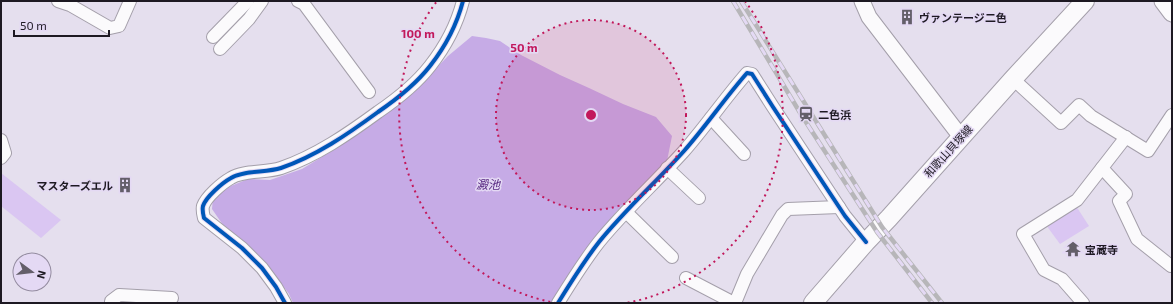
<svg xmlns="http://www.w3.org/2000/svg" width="1173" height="304" viewBox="0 0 1173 304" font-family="'Exo 2','Noto Sans JP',sans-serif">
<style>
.green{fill:#dac6f2}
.water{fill:#c6abe6}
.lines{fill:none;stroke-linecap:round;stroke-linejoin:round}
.minor-casing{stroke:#a49faa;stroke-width:14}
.tertiary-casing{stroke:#a49faa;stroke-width:17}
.secondary-casing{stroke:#a49faa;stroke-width:19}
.primary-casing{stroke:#a49faa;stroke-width:20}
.minor{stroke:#fbfafc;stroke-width:12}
.tertiary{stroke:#fbfafc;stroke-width:15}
.secondary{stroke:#fbfafc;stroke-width:17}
.primary{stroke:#fbfafc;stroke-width:18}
.rail-casing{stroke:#b7b6b9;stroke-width:4.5}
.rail{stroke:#e4d9f4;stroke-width:3;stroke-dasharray:9;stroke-linecap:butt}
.cycleway-casing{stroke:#e4d9f4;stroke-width:6}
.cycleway{stroke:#0057b8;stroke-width:4}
.ring{fill:none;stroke:#c2185b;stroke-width:2;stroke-dasharray:2 4}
.labels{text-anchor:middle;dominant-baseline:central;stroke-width:3;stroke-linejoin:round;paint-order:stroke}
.poi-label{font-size:11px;font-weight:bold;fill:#1d1922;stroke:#e4d9f4;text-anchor:start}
.street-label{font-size:11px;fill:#1d1922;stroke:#e4d9f4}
.water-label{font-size:12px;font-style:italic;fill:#562680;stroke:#e4d9f4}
.centre{fill:#c2185b;stroke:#e4d9f4;stroke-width:2}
.ring-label{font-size:12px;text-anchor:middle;font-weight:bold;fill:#c2185b;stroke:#e4d9f4;stroke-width:3;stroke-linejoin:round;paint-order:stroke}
</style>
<rect width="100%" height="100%" fill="#e5dfee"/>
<g class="green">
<path d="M 1,173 L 61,220 L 41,238 L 1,206 Z"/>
<path d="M 1076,206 L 1089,226 L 1060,244 L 1046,225 Z"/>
</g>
<path class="water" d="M 472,36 L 486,38 L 500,41 L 521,55 L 560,75 L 589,88 L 623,104 L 656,117 L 672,136 L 667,161 L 646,183 L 617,211 L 599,234 L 560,288 L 551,303 L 293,303 L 289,294 L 269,267 L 223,225 L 212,209 L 213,197 L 231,186 L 248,179 L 270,180 L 302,169 L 340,146 L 386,113 L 418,87 L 448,56 Z"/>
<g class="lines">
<defs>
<g id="minor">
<path d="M 58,1 L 70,5 L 110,28 L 119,26 L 130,1"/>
<path d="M 298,1 L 304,4 L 369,92"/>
<path d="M 213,37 L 248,1"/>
<path d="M 220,49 L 249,19 L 262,1"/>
<path d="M 1013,79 L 1061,123 L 1079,105 L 1091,116 L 1148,151 L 1172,115"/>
<path d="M 711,118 L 744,154"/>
<path d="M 1,140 L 5,153 L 1,158"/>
<path d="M 667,168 L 699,198"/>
<path d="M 1102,168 L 1126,194 L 1119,201 L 1137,239 L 1171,266"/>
<path d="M 626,212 L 672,257"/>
<path d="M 686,278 L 734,303"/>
<path d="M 111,303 L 111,301 L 119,295 L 172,298"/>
<path d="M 285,303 L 276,287 L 262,268 L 242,248 L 204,218 C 203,214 202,210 203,206 C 206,197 222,183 231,178 C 244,170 266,173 281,168 C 316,156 348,134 378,112 C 397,99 416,84 430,66 C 445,47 457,24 463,1"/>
<path d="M 558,303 C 571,282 584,261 599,242 C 625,210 656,182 684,151 C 706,126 725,98 747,73 L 752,74 L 773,107 L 845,216 L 866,242"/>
<path d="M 735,303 L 747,274 L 782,215 L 788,209 L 839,207"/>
<path d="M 1083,303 L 1062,279 L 1044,270 L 1023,234 L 1077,200 L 1126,137"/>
</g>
<path id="tertiary" d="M 862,1 L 869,17 L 961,137"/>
<path id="secondary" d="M 1163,1 L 1172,13"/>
<path id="primary" d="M 813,303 L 866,242 L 889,218 L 1013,79 L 1085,1"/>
</defs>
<use href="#minor" class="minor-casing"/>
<use href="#tertiary" class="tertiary-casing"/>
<use href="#secondary" class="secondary-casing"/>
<use href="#primary" class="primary-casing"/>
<use href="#minor" class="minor"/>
<use href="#tertiary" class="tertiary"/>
<use href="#secondary" class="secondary"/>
<use href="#primary" class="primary"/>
<defs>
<g id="rail">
<path d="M 733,1 L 802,116 L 877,232 L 932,303"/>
<path d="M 741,1 L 882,227 L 942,303"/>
</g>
</defs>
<use href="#rail" class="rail-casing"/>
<use href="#rail" class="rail"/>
<defs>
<g id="cycleway">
<path d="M 285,303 L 276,287 L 262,268 L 242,248 L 204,218 C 203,214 202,210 203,206 C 206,197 222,183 231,178 C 244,170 266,173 281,168 C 316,156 348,134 378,112 C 397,99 416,84 430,66 C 445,47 457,24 463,1"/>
<path d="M 558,303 C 571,282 584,261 599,242 C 625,210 656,182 684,151 C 706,126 725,98 747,73 L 752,74 L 773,107 L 845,216 L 866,242"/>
</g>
</defs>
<use href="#cycleway" class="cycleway-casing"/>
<use href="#cycleway" class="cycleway"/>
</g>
<circle cx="591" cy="115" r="95" fill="#c2185b" fill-opacity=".12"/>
<g class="ring">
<circle cx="591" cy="115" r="95"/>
<path d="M556 303A191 191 0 0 1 437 1M745 1A191 191 0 0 1 626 303"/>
</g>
<defs>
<symbol id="building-bare" viewBox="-9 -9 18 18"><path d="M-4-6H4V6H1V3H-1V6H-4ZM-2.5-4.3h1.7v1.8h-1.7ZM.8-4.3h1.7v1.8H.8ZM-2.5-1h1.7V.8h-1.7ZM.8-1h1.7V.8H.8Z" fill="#635e69" stroke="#e4d9f4" stroke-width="2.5" paint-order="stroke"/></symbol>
<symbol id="station-bare" viewBox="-9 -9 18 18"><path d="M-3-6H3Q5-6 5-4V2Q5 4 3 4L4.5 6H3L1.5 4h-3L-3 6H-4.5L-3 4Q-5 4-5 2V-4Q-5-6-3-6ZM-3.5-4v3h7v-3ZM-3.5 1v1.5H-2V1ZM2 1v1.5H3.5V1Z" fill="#635e69" stroke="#e4d9f4" stroke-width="2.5" paint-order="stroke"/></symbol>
<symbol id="temple-bare" viewBox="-9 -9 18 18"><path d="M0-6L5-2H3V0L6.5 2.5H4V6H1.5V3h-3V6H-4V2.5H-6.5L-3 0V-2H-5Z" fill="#635e69" stroke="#e4d9f4" stroke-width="2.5" paint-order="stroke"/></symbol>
</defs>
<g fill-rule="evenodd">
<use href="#building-bare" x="896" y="6" width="22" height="22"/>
<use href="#station-bare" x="795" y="103" width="22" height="22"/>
<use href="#building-bare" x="114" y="174" width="22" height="22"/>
<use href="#temple-bare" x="1062" y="238" width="22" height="22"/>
</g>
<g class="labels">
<g class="poi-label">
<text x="919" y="17">ヴァンテージ二色</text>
<text x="818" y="114">二色浜</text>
<text x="113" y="185" text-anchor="end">マスターズエル</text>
<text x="1085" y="249">宝蔵寺</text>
</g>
<g class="street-label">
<text transform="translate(948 151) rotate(-48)">和歌山貝塚線</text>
</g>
<g class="water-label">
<text x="488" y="184">澱池</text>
</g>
</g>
<circle cx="591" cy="115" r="6" class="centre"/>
<g class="ring-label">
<text x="418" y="38">100 m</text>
<text x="524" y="52">50 m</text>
</g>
<rect width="1173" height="304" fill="none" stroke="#1d1922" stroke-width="4"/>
<g transform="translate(32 272) rotate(105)"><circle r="19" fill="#e4d9f4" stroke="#948ca0"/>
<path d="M0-3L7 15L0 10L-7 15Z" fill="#635e69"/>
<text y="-6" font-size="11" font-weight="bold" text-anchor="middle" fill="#1d1922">N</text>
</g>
<path d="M14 30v6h95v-6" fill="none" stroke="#1d1922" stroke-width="2"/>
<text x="20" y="30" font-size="12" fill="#1d1922" stroke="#e4d9f4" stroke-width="3" paint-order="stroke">50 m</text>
</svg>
